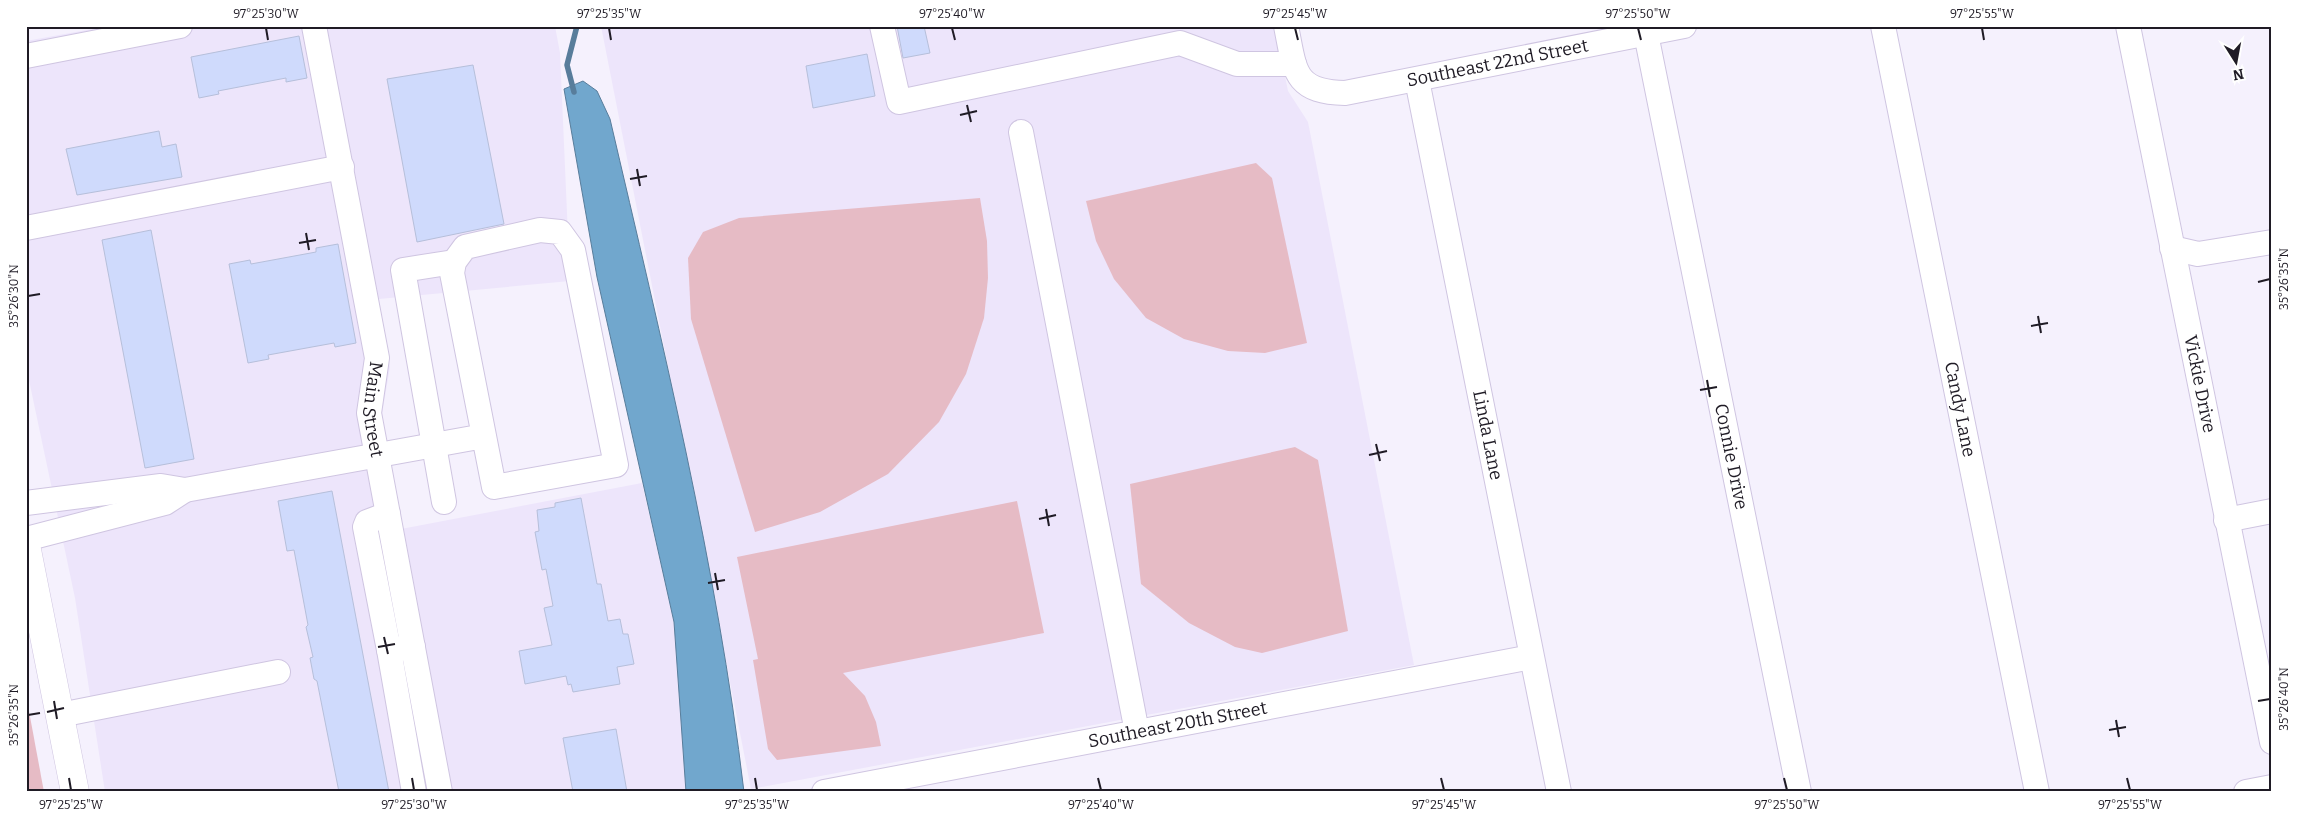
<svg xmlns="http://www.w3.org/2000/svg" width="2298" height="818" viewBox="0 0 2298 818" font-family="Bitter,serif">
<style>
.built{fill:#ede5fb}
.green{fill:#e6bbc5}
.water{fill:#71a7cd;stroke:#587d9b}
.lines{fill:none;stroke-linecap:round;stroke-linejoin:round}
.stream{stroke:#587d9b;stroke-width:5.5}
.building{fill:#cfdafc;stroke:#b6bfda}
.minor-casing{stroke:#cfc5e1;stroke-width:26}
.major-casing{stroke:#cfc5e1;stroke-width:29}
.minor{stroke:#fff;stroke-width:24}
.major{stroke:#fff;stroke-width:28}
.ticks{fill:none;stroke:#1f1b25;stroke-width:2}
.labels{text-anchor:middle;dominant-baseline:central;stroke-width:4;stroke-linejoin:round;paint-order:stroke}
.street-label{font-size:18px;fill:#1f1b25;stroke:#fff}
.neatline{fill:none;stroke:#1f1b25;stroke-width:2}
.ticks-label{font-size:12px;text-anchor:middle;fill:#1f1b25}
</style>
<rect width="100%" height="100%" fill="#f5f1fd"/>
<g class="built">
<path d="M 109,26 L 555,26 L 560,53 L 570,281 L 379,299 L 390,367 L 381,420 L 401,529 L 642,483 L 674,622 L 686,792 L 105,792 L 75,598 L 26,366 L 26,41 Z"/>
<path d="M 601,26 L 1275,26 L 1288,91 L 1308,122 L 1414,665 L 751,789 Z"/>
</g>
<g class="green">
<path d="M 1256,163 L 1272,178 L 1307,343 L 1265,353 L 1228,351 L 1184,339 L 1146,318 L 1114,279 L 1096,241 L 1086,201 Z"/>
<path d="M 980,198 L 987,241 L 988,278 L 984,318 L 966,374 L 939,422 L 888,474 L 820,512 L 755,532 L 691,319 L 688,258 L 703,232 L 739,218 Z"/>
<path d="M 1295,447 L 1318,460 L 1348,631 L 1262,653 L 1235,647 L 1189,623 L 1141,584 L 1130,484 Z"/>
<path d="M 1017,501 L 1044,633 L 843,673 L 865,696 L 876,722 L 881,746 L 777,760 L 768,749 L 753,660 L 758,659 L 737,557 Z"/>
<path d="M 26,695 L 44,792 L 26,792 Z"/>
</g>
<path class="water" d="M 583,81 L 597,91 L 610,119 C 662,342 717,565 744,792 L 686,792 L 674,622 L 597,277 L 564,89 Z"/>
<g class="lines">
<path class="stream" d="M 574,92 L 567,65 L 577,26"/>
</g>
<g class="building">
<path d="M 897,26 L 924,26 L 930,53 L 903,58 Z"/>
<path d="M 299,36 L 307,78 L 286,82 L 286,78 L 218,91 L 219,94 L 199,98 L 191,57 Z"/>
<path d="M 867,54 L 875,96 L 813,108 L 806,66 Z"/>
<path d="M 473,65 L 504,224 L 417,242 L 387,79 Z"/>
<path d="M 159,131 L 162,147 L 176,144 L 182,177 L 77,195 L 66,149 Z"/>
<path d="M 151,230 L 194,459 L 145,468 L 102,240 Z"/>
<path d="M 338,244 L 356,343 L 335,347 L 334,343 L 268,355 L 269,359 L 248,363 L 229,264 L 250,260 L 251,264 L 316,252 L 316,248 Z"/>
<path d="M 332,491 L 389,792 L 339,792 L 317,681 L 314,679 L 310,658 L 313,657 L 306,627 L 308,625 L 294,550 L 287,551 L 278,501 Z"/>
<path d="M 581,498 L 597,584 L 601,584 L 608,621 L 620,619 L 623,634 L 628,634 L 634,664 L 617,667 L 620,684 L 573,692 L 571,684 L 568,685 L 566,676 L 525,684 L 519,651 L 552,645 L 544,608 L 553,606 L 546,569 L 542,570 L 535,532 L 539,531 L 537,510 L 555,507 L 555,503 Z"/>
<path d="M 616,729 L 627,792 L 573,792 L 563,738 Z"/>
</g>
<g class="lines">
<defs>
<g id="minor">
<path id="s1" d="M 314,26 L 377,358 L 369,413 L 440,792"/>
<path d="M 882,26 L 899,102 L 1180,43 L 1237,64 L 1294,64"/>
<path id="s2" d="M 1286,26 C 1295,70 1293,92 1345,93 L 1684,26"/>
<path id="s3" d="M 1883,26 L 2037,792"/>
<path id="s4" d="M 2128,26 L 2272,742"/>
<path id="s5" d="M 1646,34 L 1799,792"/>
<path d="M 26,56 L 180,26"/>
<path id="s6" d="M 1417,80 L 1559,792"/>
<path d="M 1021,132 L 1137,732"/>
<path d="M 26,228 L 342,167"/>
<path d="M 2172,248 L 2198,254 L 2272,242"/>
<path d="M 444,502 L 403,270 L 454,262"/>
<path d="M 26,503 L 161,486 L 185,490 L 484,436 L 494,487 L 616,465 L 573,250 L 560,232 L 540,230 L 465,247 L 454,262 L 452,273 L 484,436"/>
<path d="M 388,514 L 367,522 L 365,527 L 389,650 L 413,647"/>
<path d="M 2226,520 L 2272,511"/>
<path d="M 26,539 L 165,503 L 185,490"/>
<path d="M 389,650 L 414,792"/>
<path d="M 60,715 L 278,672"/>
<path id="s7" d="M 824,792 L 1531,657"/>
<path d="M 2246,792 L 2272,787"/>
</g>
<path id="major" d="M 26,545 L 75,792"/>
</defs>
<use href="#minor" class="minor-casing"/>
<use href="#major" class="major-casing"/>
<use href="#minor" class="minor"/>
<use href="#major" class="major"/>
</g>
<path class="ticks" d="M 266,28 L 268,40M 609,28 L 611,40M 952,28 L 955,40M 1295,28 L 1298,40M 1638,28 L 1641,40M 1982,28 L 1984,40M 967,105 L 971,122M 960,115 L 977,111M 637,169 L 640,186M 630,179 L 647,176M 306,233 L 309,250M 299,243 L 316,240M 2258,282 L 2270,279M 28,296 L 40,294M 2038,316 L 2041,333M 2031,326 L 2048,323M 1707,380 L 1710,397M 1700,390 L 1717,387M 1376,444 L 1380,461M 1369,455 L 1387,451M 1046,509 L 1049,526M 1039,519 L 1056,515M 715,573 L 718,590M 708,583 L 725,580M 384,637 L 388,654M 378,647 L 395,644M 54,701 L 57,719M 2258,701 L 2270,699M 47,712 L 64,708M 28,715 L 40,713M 2116,720 L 2119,737M 2109,730 L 2126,727M 69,778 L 71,790M 412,778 L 414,790M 755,778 L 757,790M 1098,778 L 1101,790M 1441,778 L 1444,790M 1784,778 L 1787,790M 2127,778 L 2130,790"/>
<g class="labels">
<g class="street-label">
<text stroke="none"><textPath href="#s2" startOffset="258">Southeast 22nd Street</textPath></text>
<text stroke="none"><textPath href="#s4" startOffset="365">Vickie Drive</textPath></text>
<text stroke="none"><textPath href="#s1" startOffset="390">Main Street</textPath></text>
<text stroke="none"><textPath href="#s3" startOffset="391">Candy Lane</textPath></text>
<text stroke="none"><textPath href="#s6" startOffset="362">Linda Lane</textPath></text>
<text stroke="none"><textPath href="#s5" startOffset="431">Connie Drive</textPath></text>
<text stroke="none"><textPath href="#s7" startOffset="360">Southeast 20th Street</textPath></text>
</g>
</g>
<rect width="2298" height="818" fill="none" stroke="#ffffff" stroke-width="55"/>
<g transform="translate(2236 62) rotate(169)" stroke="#ffffff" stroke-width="4" paint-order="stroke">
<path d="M0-4L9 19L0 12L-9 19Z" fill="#1f1b25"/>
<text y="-8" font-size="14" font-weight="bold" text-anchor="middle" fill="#1f1b25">N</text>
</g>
<rect x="28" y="28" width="2242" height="762" class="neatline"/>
<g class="ticks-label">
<text x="266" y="18">97°25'30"W</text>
<text x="609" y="18">97°25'35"W</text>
<text x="952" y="18">97°25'40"W</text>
<text x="1295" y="18">97°25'45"W</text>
<text x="1638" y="18">97°25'50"W</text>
<text x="1982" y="18">97°25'55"W</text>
<text transform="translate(2284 279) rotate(-90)" y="4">35°26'35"N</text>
<text transform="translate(14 296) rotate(-90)" y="4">35°26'30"N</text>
<text transform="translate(2284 699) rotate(-90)" y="4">35°26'40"N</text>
<text transform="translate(14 715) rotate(-90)" y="4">35°26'35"N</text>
<text x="71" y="809">97°25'25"W</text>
<text x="414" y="809">97°25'30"W</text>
<text x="757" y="809">97°25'35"W</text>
<text x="1101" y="809">97°25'40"W</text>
<text x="1444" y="809">97°25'45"W</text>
<text x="1787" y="809">97°25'50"W</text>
<text x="2130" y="809">97°25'55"W</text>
</g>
</svg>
